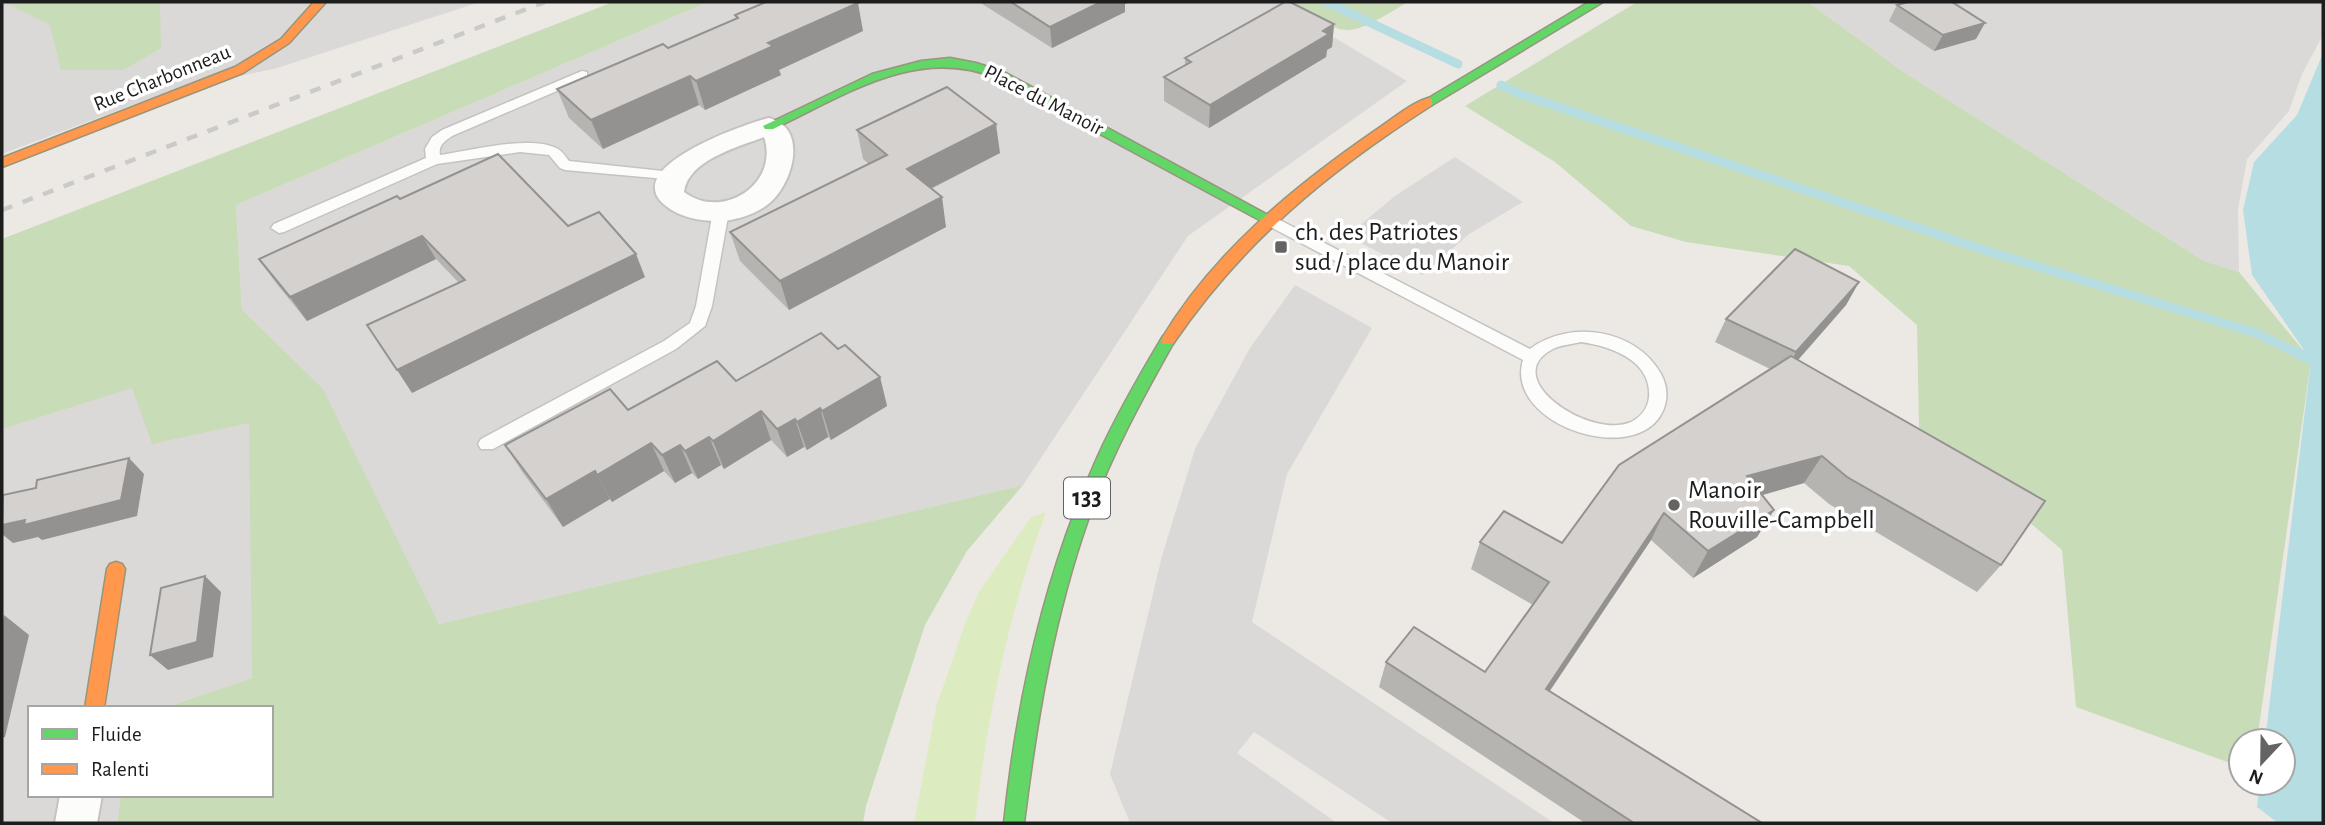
<svg xmlns="http://www.w3.org/2000/svg" width="2325" height="825" viewBox="0 0 2325 825" font-family="'Alegreya Sans',sans-serif">
<style>
.residential{fill:#dbd9d7}
.grass{fill:#ddebc1}
.forest{fill:#c9dcb8}
.parking{fill:#dad9d7}
.water{fill:#b6dee2}
.lines{fill:none;stroke-linecap:round;stroke-linejoin:round}
.stream-far1{stroke:#b6dee2;stroke-width:9}
.stream{stroke:#b6dee2;stroke-width:11}
.lane-casing{stroke:#c4c3c1;stroke-width:3}
.street-casing{stroke:#c4c3c1;stroke-width:4}
.fast-casing{stroke:#97957c;stroke-width:3}
.slow-casing{stroke:#97957c;stroke-width:3}
.lane{fill:#fcfcfb;fill-rule:evenodd}
.street{fill:#fcfcfb;fill-rule:evenodd}
.fast{fill:#63d668;fill-rule:evenodd}
.slow{fill:#ff974d;fill-rule:evenodd}
.rail{stroke:#cacac9;stroke-width:4.5;stroke-dasharray:11 11;stroke-linecap:butt}
.wall{fill:#b6b4b1}
.shaded-wall{fill:#949290}
.building{fill:#d4d1ce;stroke:#949290;stroke-width:2}
.poi-dot{fill:#656463;stroke:#fff;stroke-width:2.5}
.labels{text-anchor:middle;dominant-baseline:central;stroke-width:7;stroke-linejoin:round;paint-order:stroke}
.far-street-label{font-size:21px;fill:#1d1d1d;stroke:#fff}
.shield{fill:#fff;stroke:#616161;stroke-width:2}
.shield-label{font-size:24px;font-weight:bold;fill:#1d1d1d}
.poi-label{font-size:26px;fill:#1d1d1d;stroke:#fff;text-anchor:start}
</style>
<rect width="100%" height="100%" fill="#ece9e5"/>
<g class="residential">
<path d="M 2,2 L 480,2 L 274,69 L 175,89 L 2,154 Z"/>
<path d="M 708,2 L 1275,2 L 1407,81 L 1188,236 L 1023,485 L 439,624 L 242,310 L 236,205 Z"/>
<path d="M 1808,2 L 2323,2 L 2323,35 L 2302,74 L 2289,111 L 2247,159 L 2238,209 L 2239,272 L 2204,261 L 1905,73 Z"/>
<path d="M 236,341 L 255,418 L 252,678 L 163,708 L 30,708 L 30,795 L 121,795 L 117,823 L 2,823 L 2,395 Z"/>
</g>
<path class="grass" d="M 1046,512 C 1009,612 987,717 975,823 L 914,823 L 936,707 L 966,621 L 979,592 L 1022,530 L 1031,517 Z"/>
<g class="forest">
<path d="M 4,2 L 160,2 L 161,48 L 124,70 L 61,70 L 50,25 Z"/>
<path d="M 613,2 L 708,2 L 236,205 L 242,310 L 323,389 L 439,624 L 1023,485 L 967,551 L 925,625 L 866,806 L 863,823 L 117,823 L 121,795 L 271,795 L 271,708 L 163,708 L 252,678 L 249,423 L 152,444 L 132,388 L 2,429 L 2,239 Z"/>
<path d="M 1287,2 L 1404,2 L 1406,3 C 1344,41 1348,37 1287,2 Z"/>
<path d="M 1637,2 L 1808,2 L 1905,73 L 2204,261 L 2239,272 L 2311,360 L 2257,741 L 2241,741 L 2241,767 L 2076,707 L 2062,550 L 1919,429 L 1917,325 L 1849,266 L 1686,242 L 1631,226 L 1555,162 L 1465,106 Z"/>
</g>
<g class="parking">
<path d="M 1455,157 L 1523,202 L 1469,234 L 1423,275 L 1347,236 L 1395,196 Z"/>
<path d="M 1295,285 L 1372,328 L 1287,474 L 1252,622 L 1554,823 L 1392,823 L 1254,732 L 1237,753 L 1337,823 L 1130,823 L 1110,774 L 1162,556 L 1195,449 L 1250,348 Z"/>
</g>
<path class="water" d="M 2323,53 L 2323,823 L 2278,823 L 2257,807 L 2260,783 L 2283,783 L 2283,741 L 2265,741 L 2311,360 L 2252,275 L 2243,210 L 2254,162 L 2297,115 Z"/>
<g class="lines">
<g class="stream-far1">
<path d="M 1326,2 L 1458,64"/>
<path d="M 1501,85 L 1520,94 L 1987,251 L 2256,333 L 2299,354"/>
</g>
<path class="stream" d="M 2296,352 L 2323,365"/>
<defs>
<g id="lane">
<path d="M 582,71 L 587,72 L 587,78 L 452,136 C 445,141 438,145 440,155 C 470,151 532,134 558,149 C 562,151 566,157 569,161 L 672,172 L 677,174 L 679,177 L 677,180 L 565,170 L 560,168 L 549,155 L 520,152 L 437,164 L 284,232 L 279,233 L 271,228 L 274,224 L 426,158 L 425,149 L 432,137 L 442,130 Z"/>
<path d="M 721,206 L 729,211 L 712,306 L 705,326 L 676,349 L 493,449 L 481,449 L 478,444 L 481,439 L 664,341 L 690,323 L 696,306 L 713,211 Z"/>
<path d="M 1270,215 L 1530,349 C 1570,319 1636,329 1661,374 C 1666,383 1668,394 1665,405 C 1646,471 1503,427 1523,360 L 1265,224 L 1262,220 L 1265,216 ZM 1581,342 C 1610,346 1652,360 1649,397 C 1648,408 1641,417 1631,422 C 1589,440 1495,376 1555,348 C 1562,345 1573,344 1581,342 Z"/>
</g>
<g id="street">
<path d="M 769,118 C 810,128 792,187 767,205 C 754,215 733,221 717,221 C 700,221 679,217 666,206 C 617,168 745,124 769,118 ZM 764,137 C 780,184 722,221 684,192 C 688,160 738,147 764,137 Z"/>
<path d="M 60,795 L 102,795 L 97,823 L 55,823 Z"/>
</g>
<g id="fast">
<path d="M 1589,2 L 1603,2 L 1432,105 L 1424,105 L 1422,102 Z"/>
<path d="M 950,58 L 976,63 L 1004,72 L 1277,220 L 1275,223 L 1265,223 L 996,78 C 917,45 844,96 773,129 L 765,129 L 763,126 L 872,74 L 921,61 Z"/>
<path d="M 1168,335 L 1175,340 C 1143,397 1111,455 1089,517 C 1054,616 1037,718 1024,823 L 1004,823 C 1017,698 1045,573 1097,458 C 1116,416 1139,376 1163,336 Z"/>
</g>
<g id="slow">
<path d="M 314,2 L 326,2 L 289,43 L 243,73 L 2,167 L 2,158 L 235,67 L 281,39 Z"/>
<path d="M 1428,98 L 1432,99 L 1432,105 C 1329,171 1243,241 1173,344 L 1163,344 L 1161,340 C 1212,254 1292,188 1373,132 C 1390,121 1409,104 1428,98 Z"/>
<path d="M 116,562 L 122,564 L 125,569 L 104,708 L 85,708 L 107,569 L 110,564 Z"/>
</g>
</defs>
<use href="#lane" class="lane-casing"/>
<use href="#street" class="street-casing"/>
<use href="#fast" class="fast-casing"/>
<use href="#slow" class="slow-casing"/>
<use href="#lane" class="lane"/>
<use href="#street" class="street"/>
<use href="#fast" class="fast"/>
<use href="#slow" class="slow"/>
<path class="rail" d="M 2,210 L 545,2"/>
</g>
<g class="wall">
<path d="M 979,2 L 1129,2 L 1125,4 L 1125,12 L 1052,48 Z"/>
<path d="M 1897,5 L 1976,39 L 1934,51 L 1889,21 Z"/>
<path d="M 735,15 L 863,31 L 779,70 L 781,75 L 705,110 L 699,105 L 603,149 L 569,118 L 557,89 L 668,48 L 736,18 Z"/>
<path d="M 1334,24 L 1332,47 L 1327,50 L 1326,57 L 1209,128 L 1164,101 L 1164,77 L 1185,65 L 1185,58 Z"/>
<path d="M 857,130 L 1000,153 L 931,189 L 946,227 L 789,310 L 740,261 L 730,232 L 869,164 L 863,159 Z"/>
<path d="M 400,199 L 568,226 L 645,277 L 412,393 L 459,283 L 436,259 L 307,321 L 276,283 L 259,259 Z"/>
<path d="M 1859,282 L 1846,305 L 1798,360 L 2001,565 L 1977,592 L 1829,504 L 1804,483 L 1762,495 L 1774,510 L 1757,537 L 1693,578 L 1651,540 L 1550,691 L 1762,823 L 1585,823 L 1379,687 L 1386,662 L 1485,672 L 1533,605 L 1471,569 L 1480,542 L 1562,543 L 1770,369 L 1715,342 L 1726,319 Z"/>
<path d="M 838,349 L 880,377 L 887,406 L 831,440 L 828,437 L 807,450 L 804,447 L 787,457 L 771,440 L 724,469 L 721,465 L 698,479 L 692,473 L 675,483 L 664,471 L 612,502 L 610,499 L 563,527 L 523,473 L 505,445 L 628,410 L 736,381 Z"/>
</g>
<g class="shaded-wall">
<path d="M 1101,2 L 1129,2 L 1125,4 L 1125,12 L 1052,48 L 1050,27 Z"/>
<path d="M 858,3 L 863,31 L 779,70 L 781,75 L 705,110 L 696,81 L 768,43 Z"/>
<path d="M 1985,23 L 1976,39 L 1934,51 L 1943,35 Z"/>
<path d="M 1334,24 L 1332,47 L 1327,50 L 1326,57 L 1209,128 L 1210,105 Z"/>
<path d="M 690,76 L 699,105 L 603,149 L 591,120 Z"/>
<path d="M 996,124 L 1000,153 L 912,198 L 907,169 Z"/>
<path d="M 942,197 L 946,227 L 789,310 L 780,281 Z"/>
<path d="M 422,236 L 436,259 L 307,321 L 290,297 Z"/>
<path d="M 636,254 L 645,277 L 412,393 L 397,370 Z"/>
<path d="M 1859,282 L 1846,305 L 1784,376 L 1796,352 Z"/>
<path d="M 880,377 L 887,406 L 831,440 L 822,411 Z"/>
<path d="M 820,408 L 828,437 L 807,450 L 797,422 Z"/>
<path d="M 761,411 L 771,440 L 724,469 L 713,441 Z"/>
<path d="M 795,419 L 804,447 L 787,457 L 777,429 Z"/>
<path d="M 709,437 L 721,465 L 698,479 L 685,451 Z"/>
<path d="M 651,443 L 664,471 L 612,502 L 597,475 Z"/>
<path d="M 680,445 L 692,473 L 675,483 L 662,455 Z"/>
<path d="M 1822,456 L 1804,483 L 1731,504 L 1747,476 Z"/>
<path d="M 129,458 L 144,474 L 137,516 L 42,540 L 38,537 L 13,543 L 2,534 L 2,525 L 25,520 Z"/>
<path d="M 595,471 L 610,499 L 563,527 L 546,499 Z"/>
<path d="M 1774,510 L 1757,537 L 1693,578 L 1708,551 Z"/>
<path d="M 1664,513 L 1651,540 L 1534,714 L 1546,689 Z"/>
<path d="M 205,576 L 221,592 L 213,657 L 168,670 L 150,655 Z"/>
<path d="M 4,615 L 29,635 L 5,737 L 2,738 L 2,626 Z"/>
</g>
<g class="building">
<path d="M 766,2 L 856,2 L 858,3 L 768,43 L 773,46 L 696,81 L 690,76 L 591,120 L 557,89 L 663,44 L 668,48 L 738,18 L 735,15 Z"/>
<path d="M 1011,2 L 1101,2 L 1050,27 Z"/>
<path d="M 1285,2 L 1290,2 L 1334,24 L 1323,31 L 1329,34 L 1210,105 L 1164,77 L 1191,62 L 1185,58 Z"/>
<path d="M 1908,2 L 1952,2 L 1985,23 L 1943,35 L 1897,5 Z"/>
<path d="M 947,87 L 996,124 L 907,169 L 942,197 L 780,281 L 730,232 L 887,155 L 857,130 Z"/>
<path d="M 498,154 L 568,226 L 599,212 L 636,254 L 397,370 L 367,325 L 465,280 L 422,236 L 290,297 L 259,259 L 397,196 L 400,199 Z"/>
<path d="M 1795,249 L 1859,282 L 1796,352 L 1726,319 Z"/>
<path d="M 821,333 L 838,349 L 845,345 L 880,377 L 822,411 L 820,408 L 797,422 L 795,419 L 777,429 L 761,411 L 713,441 L 709,437 L 685,451 L 680,445 L 662,455 L 651,443 L 597,475 L 595,471 L 546,499 L 505,445 L 610,389 L 628,410 L 717,361 L 736,381 Z"/>
<path d="M 1791,356 L 2045,501 L 2001,565 L 1847,477 L 1822,456 L 1747,476 L 1774,510 L 1708,551 L 1664,513 L 1546,689 L 1762,823 L 1634,823 L 1386,662 L 1414,627 L 1485,672 L 1549,582 L 1480,542 L 1504,511 L 1562,543 L 1619,465 Z"/>
<path d="M 129,458 L 121,500 L 24,525 L 25,520 L 2,525 L 3,495 L 36,488 L 37,480 Z"/>
<path d="M 205,576 L 197,642 L 150,655 L 161,588 Z"/>
</g>
<g class="poi-dot">
<rect x="1274" y="240" width="14" height="14" rx="3.5"/>
<circle cx="1674" cy="505" r="7"/>
</g>
<g class="labels">
<g class="far-street-label">
<text transform="translate(162 78) rotate(-22)">Rue Charbonneau</text>
<text transform="translate(1044 100) rotate(27)">Place du Manoir</text>
</g>
<rect class="shield" x="1064" y="477.5" width="46" height="41" rx="5"/>
<g class="shield-label">
<text x="1087" y="498">133</text>
</g>
<g class="poi-label">
<text x="1295" y="232">ch. des Patriotes<tspan x="1295" dy="30">sud / place du Manoir</tspan></text>
<text x="1688" y="490">Manoir<tspan x="1688" dy="30">Rouville-Campbell</tspan></text>
</g>
</g>
<rect width="2325" height="825" fill="none" stroke="#1d1d1d" stroke-width="7"/>
<rect x="28" y="706" width="245" height="91" fill="#ffffff" stroke="#a5a5a5" stroke-width="2"/>
<rect x="42" y="729" width="35" height="10" fill="#63d668" stroke="#a5a5a5" stroke-width="2"/>
<text x="91" y="741" font-size="21" fill="#1d1d1d">Fluide</text>
<rect x="42" y="764" width="35" height="10" fill="#ff974d" stroke="#a5a5a5" stroke-width="2"/>
<text x="91" y="776" font-size="21" fill="#1d1d1d">Ralenti</text>
<g transform="translate(2262 762) rotate(202)"><circle r="33" fill="#ffffff" stroke="#a5a5a5" stroke-width="2"/>
<path d="M0-5L12 26L0 18L-12 26Z" fill="#656463"/>
<text y="-10" font-size="19" font-weight="bold" text-anchor="middle" fill="#1d1d1d">N</text>
</g>
</svg>
